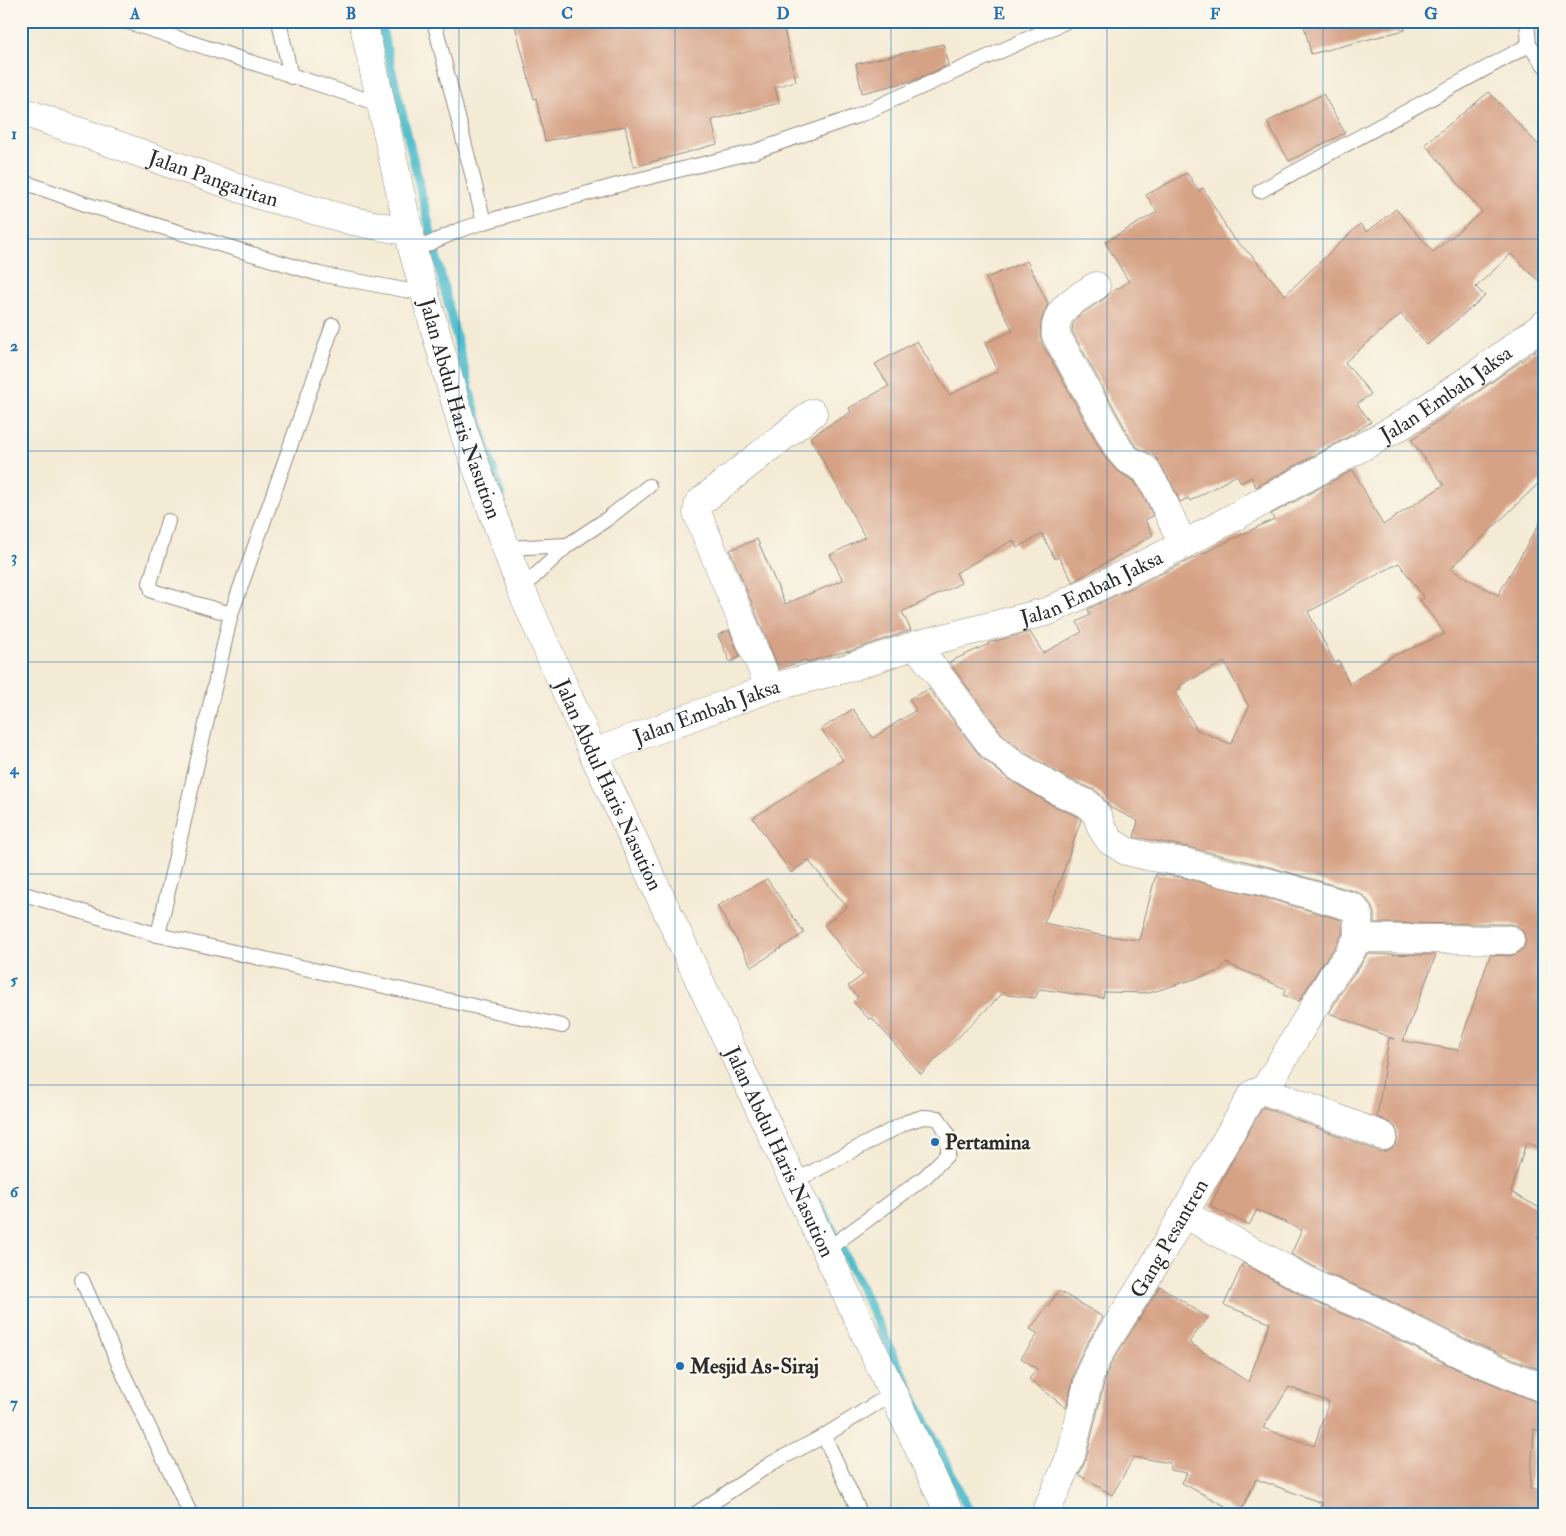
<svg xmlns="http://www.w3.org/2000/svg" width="1566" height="1536" viewBox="0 0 1566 1536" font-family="'IM FELL Double Pica',serif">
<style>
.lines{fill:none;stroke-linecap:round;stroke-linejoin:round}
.stream{stroke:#51bdcc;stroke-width:9}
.building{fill:#d6a286;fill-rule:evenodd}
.service-casing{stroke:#908b80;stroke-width:16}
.minor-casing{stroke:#908b80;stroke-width:29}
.tertiary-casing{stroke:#908b80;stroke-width:29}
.trunk-casing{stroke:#908b80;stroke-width:29}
.service{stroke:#fff;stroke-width:14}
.minor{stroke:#fff;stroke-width:28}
.tertiary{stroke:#fff;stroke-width:28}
.trunk{stroke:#fff;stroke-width:28}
.grid{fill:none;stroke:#1f6fb2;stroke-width:1;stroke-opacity:0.55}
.poi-dot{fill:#1f6fb2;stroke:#fbf7ec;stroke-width:2}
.labels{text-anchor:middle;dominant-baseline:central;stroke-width:5;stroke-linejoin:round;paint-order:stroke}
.street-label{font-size:21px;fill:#2b2b2b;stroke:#fbf7ec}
.poi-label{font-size:21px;font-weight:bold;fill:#2b2b2b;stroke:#fbf7ec;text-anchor:start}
.neatline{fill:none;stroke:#1f6fb2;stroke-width:2}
.grid-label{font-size:16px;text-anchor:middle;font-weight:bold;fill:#1f6fb2}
</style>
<rect width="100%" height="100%" fill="#fbf7ec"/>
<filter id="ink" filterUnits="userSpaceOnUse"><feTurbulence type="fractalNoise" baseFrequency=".02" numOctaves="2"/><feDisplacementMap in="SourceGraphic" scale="10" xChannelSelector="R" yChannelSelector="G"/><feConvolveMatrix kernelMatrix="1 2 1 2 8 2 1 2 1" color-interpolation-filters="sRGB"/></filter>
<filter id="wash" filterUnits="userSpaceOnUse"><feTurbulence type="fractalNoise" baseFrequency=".0096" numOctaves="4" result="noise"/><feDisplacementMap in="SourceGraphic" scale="20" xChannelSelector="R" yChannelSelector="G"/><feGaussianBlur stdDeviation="1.12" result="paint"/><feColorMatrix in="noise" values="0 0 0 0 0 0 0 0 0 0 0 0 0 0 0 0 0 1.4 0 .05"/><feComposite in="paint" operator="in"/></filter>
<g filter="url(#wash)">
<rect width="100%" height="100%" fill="#f4ebd5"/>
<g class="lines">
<g class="stream">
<path d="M 380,21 L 433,241"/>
<path d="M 433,243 L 471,396 L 501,496"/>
<path d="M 818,1202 L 837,1238"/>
<path d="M 839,1243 L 971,1515"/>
</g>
</g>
<g id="blocks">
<g class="building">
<path d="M 514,21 L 782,21 L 796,81 L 775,87 L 779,103 L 712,120 L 717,144 L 634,167 L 625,126 L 545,141 L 536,98 L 534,99 Z"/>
<path d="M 1303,21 L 1404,21 L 1405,30 L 1311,54 Z"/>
<path d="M 943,44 L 948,65 L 915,80 L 862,93 L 856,64 Z"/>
<path d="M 1489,92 L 1545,152 L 1545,287 L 1511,254 L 1476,287 L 1485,296 L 1427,345 L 1401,314 L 1345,362 L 1371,394 L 1357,404 L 1371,422 L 1348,437 L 1256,487 L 1251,477 L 1241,483 L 1237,475 L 1190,501 L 1188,498 L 1180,502 L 1171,482 L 1158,460 L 1153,455 L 1137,447 L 1132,441 L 1072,331 L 1073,324 L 1078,316 L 1104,299 L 1110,293 L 1129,282 L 1105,242 L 1157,212 L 1146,195 L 1187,173 L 1199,191 L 1203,188 L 1232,237 L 1252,256 L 1285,295 L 1360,224 L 1367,232 L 1396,209 L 1433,252 L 1482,212 L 1425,144 Z"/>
<path d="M 1323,94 L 1345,133 L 1289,161 L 1267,122 Z"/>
<path d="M 1027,261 L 1048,304 L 1041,322 L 1040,335 L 1042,343 L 1105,458 L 1116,470 L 1134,481 L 1144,497 L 1153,516 L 1145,520 L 1153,535 L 1073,582 L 1059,557 L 1055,559 L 1042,534 L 1017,548 L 1013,540 L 956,573 L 961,583 L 902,612 L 911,630 L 847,652 L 847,651 L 807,662 L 806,660 L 779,669 L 730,550 L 757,539 L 785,604 L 843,580 L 830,555 L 865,537 L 810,437 L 851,412 L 849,408 L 889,386 L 875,364 L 917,341 L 949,395 L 998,371 L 985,343 L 1013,331 L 986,278 Z"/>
<path d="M 1545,344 L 1545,477 L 1450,569 L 1498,595 L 1545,514 L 1545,1149 L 1526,1143 L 1511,1192 L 1545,1211 L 1545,1227 L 1537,1238 L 1545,1245 L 1545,1372 L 1470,1341 L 1376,1294 L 1328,1274 L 1291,1254 L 1302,1230 L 1257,1210 L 1249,1225 L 1210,1206 L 1233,1159 L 1263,1107 L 1378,1151 L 1386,1151 L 1392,1148 L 1397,1142 L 1398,1134 L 1395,1127 L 1389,1122 L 1377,1117 L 1389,1038 L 1394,1039 L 1329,1013 L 1346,984 L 1360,966 L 1367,954 L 1436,955 L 1403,1041 L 1458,1050 L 1490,955 L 1510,956 L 1518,953 L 1524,948 L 1526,941 L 1523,932 L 1518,926 L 1510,924 L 1374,923 L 1374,913 L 1371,905 L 1365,897 L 1357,892 L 1273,868 L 1188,847 L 1134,837 L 1138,821 L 1111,808 L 1100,794 L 1095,790 L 1067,778 L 1024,752 L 1003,735 L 949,662 L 989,644 L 988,643 L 1030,632 L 1043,653 L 1082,632 L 1077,622 L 1090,615 L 1088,609 L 1274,519 L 1271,514 L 1353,470 L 1383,525 L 1444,485 L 1411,440 ZM 1399,563 L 1424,598 L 1420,600 L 1445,634 L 1391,657 L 1349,684 L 1339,661 L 1335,663 L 1308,612 ZM 1224,662 L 1249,707 L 1231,744 L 1197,730 L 1175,692 L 1181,688 L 1179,686 Z"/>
<path d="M 729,630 L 740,657 L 730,662 L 718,635 Z"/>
<path d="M 929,689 L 982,758 L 1007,778 L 1052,805 L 1078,817 L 1081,820 L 1052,904 L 1044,923 L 1099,935 L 1139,940 L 1156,874 L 1181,877 L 1266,898 L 1342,920 L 1342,934 L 1335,947 L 1320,967 L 1299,1001 L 1283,995 L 1286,989 L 1226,963 L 1217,972 L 1149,993 L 1104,992 L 1103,998 L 1040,989 L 1035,998 L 1007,995 L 1004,992 L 921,1074 L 872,1018 L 869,1019 L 853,1002 L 858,998 L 848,986 L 863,975 L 824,925 L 847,907 L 808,860 L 791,873 L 753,818 L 843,760 L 821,729 L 853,709 L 873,738 L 916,710 L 909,699 Z"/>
<path d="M 767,879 L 804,933 L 752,967 L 717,906 Z"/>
<path d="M 1243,1263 L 1314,1302 L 1362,1322 L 1457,1369 L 1539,1403 L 1545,1404 L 1545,1433 L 1534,1429 L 1530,1489 L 1545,1489 L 1545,1515 L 1318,1515 L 1322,1503 L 1256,1479 L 1240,1514 L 1182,1483 L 1187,1473 L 1170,1470 L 1170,1463 L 1134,1457 L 1112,1495 L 1079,1475 L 1086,1459 L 1106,1375 L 1112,1362 L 1160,1286 L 1208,1318 L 1189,1342 L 1248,1382 L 1270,1323 L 1224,1305 ZM 1289,1387 L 1329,1402 L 1314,1446 L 1263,1428 Z"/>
<path d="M 1059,1291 L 1103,1317 L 1085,1347 L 1077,1363 L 1066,1408 L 1029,1379 L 1037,1369 L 1021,1358 L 1038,1334 L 1030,1329 Z"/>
</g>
</g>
</g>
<g filter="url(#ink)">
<use href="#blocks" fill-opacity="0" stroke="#908b80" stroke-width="1"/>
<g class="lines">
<defs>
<g id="service">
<path d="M 125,21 L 382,105"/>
<path d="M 279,21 L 291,77"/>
<path d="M 434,21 L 484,222"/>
<path d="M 1527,21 L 1529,45"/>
<path d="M 21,181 L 85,204 L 319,274 L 426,294"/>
<path d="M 1260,191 L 1529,45 L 1545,66"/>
<path d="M 413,251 L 457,231 L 484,222 L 625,183 L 753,152 L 857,116 L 1067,21"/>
<path d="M 168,521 L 150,583 L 152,591 L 231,614"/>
<path d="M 506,548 L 568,545"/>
<path d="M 521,589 L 568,545 L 607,519 L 649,486"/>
<path d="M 21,893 L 158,935 L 562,1026"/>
<path d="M 158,935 L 231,614 L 333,325"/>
<path d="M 793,1182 L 907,1122 L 923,1117 L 938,1118 L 948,1134 L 948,1154 L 925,1177 L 825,1251"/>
<path d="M 82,1280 L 121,1369 L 191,1515"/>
<path d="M 824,1436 L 861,1515"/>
<path d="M 694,1515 L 772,1463 L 824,1436 L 893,1393"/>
</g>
<g id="minor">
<path d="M 1096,286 C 1077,298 1053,308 1056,335 L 1119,450 L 1127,459 L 1145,469 L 1158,490 L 1183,545"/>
<path d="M 916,645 L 992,746 L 1015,765 L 1060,792 L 1088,804 L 1097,815 L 1102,829 L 1110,841 L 1126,851 L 1151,857 L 1184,862 L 1224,873 L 1270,883 L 1353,907 L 1358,914 L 1358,935 L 1361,938 L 1510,940"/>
<path d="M 770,688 L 697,513 L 699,503 L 813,413"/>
<path id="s1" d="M 593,753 L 770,688 L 848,668 L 916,645 L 1049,611 L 1183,545 L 1402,425 L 1478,373 L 1545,324"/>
<path d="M 1264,1091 L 1333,975 L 1348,956 L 1359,936"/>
<path d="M 1184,1214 L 1321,1288 L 1369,1308 L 1463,1355 L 1545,1389"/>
<path id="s2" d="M 1045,1515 L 1071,1455 L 1091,1370 L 1098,1355 L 1146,1279 L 1252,1095 C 1259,1089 1265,1091 1274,1094 L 1383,1136"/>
</g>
<g id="tertiary">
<path id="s3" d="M 21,111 L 259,195 L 353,221 L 410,232"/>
</g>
<g id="trunk">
<path id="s4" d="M 363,21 L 413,251 L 464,433 L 521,589 L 593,753 L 950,1515"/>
</g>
</defs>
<use href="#service" class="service-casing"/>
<use href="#minor" class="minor-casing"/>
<use href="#tertiary" class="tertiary-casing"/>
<use href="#trunk" class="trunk-casing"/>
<use href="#service" class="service"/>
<use href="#minor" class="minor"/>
<use href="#tertiary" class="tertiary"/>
<use href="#trunk" class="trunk"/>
</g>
</g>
<path class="grid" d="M 243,21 L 243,1515M 459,21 L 459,1515M 675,21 L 675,1515M 891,21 L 891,1515M 1107,21 L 1107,1515M 1323,21 L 1323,1515M 21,239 L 1545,239M 21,451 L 1545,451M 21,662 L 1545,662M 21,874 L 1545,874M 21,1085 L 1545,1085M 21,1297 L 1545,1297"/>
<g class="poi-dot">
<circle cx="935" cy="1142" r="5"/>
<circle cx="680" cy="1366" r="5"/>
</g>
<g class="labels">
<g class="street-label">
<text stroke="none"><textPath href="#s3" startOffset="204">Jalan Pangaritan</textPath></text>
<text stroke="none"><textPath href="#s1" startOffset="931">Jalan Embah Jaksa</textPath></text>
<text stroke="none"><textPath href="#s4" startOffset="400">Jalan Abdul Haris Nasution</textPath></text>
<text stroke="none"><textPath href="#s1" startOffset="526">Jalan Embah Jaksa</textPath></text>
<text stroke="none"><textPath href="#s1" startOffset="121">Jalan Embah Jaksa</textPath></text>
<text stroke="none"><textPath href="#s4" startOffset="805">Jalan Abdul Haris Nasution</textPath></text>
<text stroke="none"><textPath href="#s4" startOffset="1210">Jalan Abdul Haris Nasution</textPath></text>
<text stroke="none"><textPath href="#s2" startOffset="306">Gang Pesantren</textPath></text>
</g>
<g class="poi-label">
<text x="945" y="1142">Pertamina</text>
<text x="690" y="1366">Mesjid As-Siraj</text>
</g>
</g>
<rect width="1566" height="1536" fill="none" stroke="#fbf7ec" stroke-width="55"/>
<rect x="28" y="28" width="1510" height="1480" class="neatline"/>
<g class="grid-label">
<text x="135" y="19">A</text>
<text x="351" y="19">B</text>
<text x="567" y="19">C</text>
<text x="783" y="19">D</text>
<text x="999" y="19">E</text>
<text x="1215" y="19">F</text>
<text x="1431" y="19">G</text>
<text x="14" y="139">1</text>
<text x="14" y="351">2</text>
<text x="14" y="562">3</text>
<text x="14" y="774">4</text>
<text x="14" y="985">5</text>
<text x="14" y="1197">6</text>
<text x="14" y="1408">7</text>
</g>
</svg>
